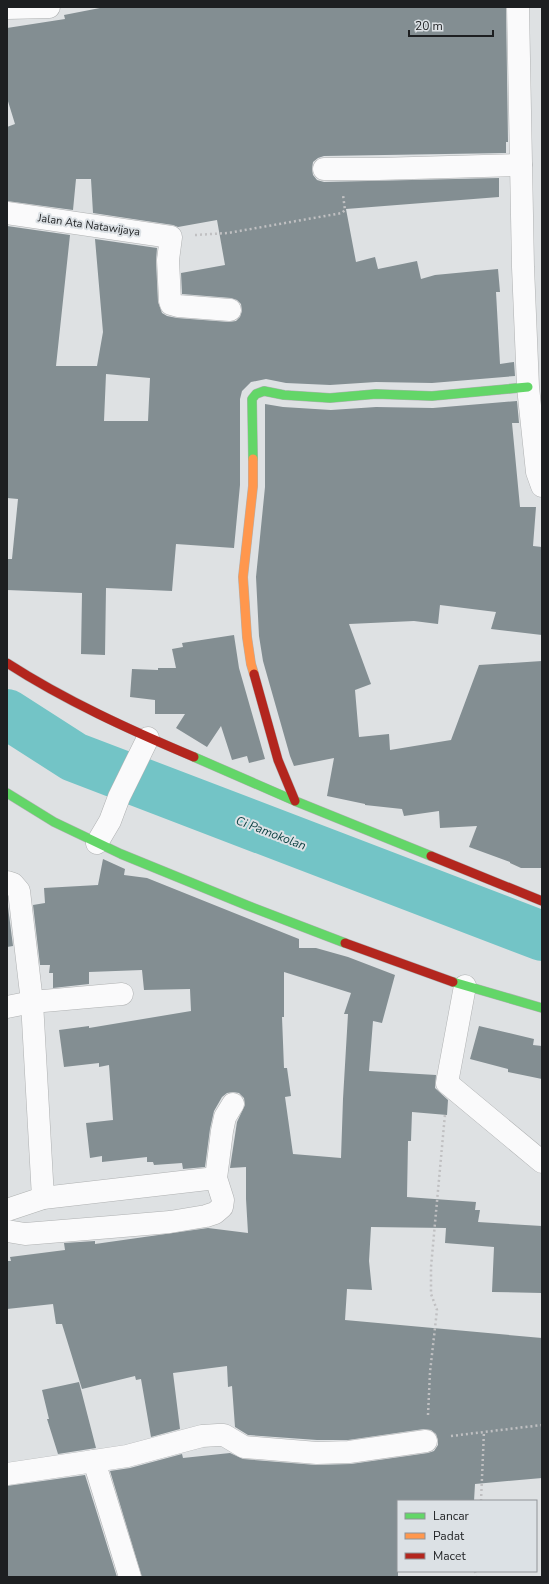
<svg xmlns="http://www.w3.org/2000/svg" width="549" height="1584" viewBox="0 0 549 1584" font-family="'Nunito Sans',sans-serif">
<style>
.lines{fill:none;stroke-linecap:round;stroke-linejoin:round}
.river{stroke:#73c4c6;stroke-width:50}
.building{fill:#838e92;fill-rule:evenodd}
.street-casing{stroke:#afb1b2;stroke-width:23}
.fast-casing{stroke:#afb1b2;stroke-width:10}
.slow-casing{stroke:#afb1b2;stroke-width:10}
.jam-casing{stroke:#afb1b2;stroke-width:10}
.path{stroke:#c0c0c2;stroke-width:2.5;stroke-dasharray:2 3;stroke-linecap:butt}
.street{stroke:#fafafb;stroke-width:22}
.fast{stroke:#63d668;stroke-width:9}
.slow{stroke:#ff974d;stroke-width:9}
.jam{stroke:#b3261e;stroke-width:9}
.labels{text-anchor:middle;dominant-baseline:central;stroke-width:4;stroke-linejoin:round;paint-order:stroke}
.street-label{font-size:11px;fill:#1d1f21;stroke:#dce1e5}
.water-label{font-size:12px;font-style:italic;fill:#0b4041;stroke:#dce1e5}
</style>
<rect width="100%" height="100%" fill="#dee1e3"/>
<g class="lines">
<path class="river" d="M 7,714 L 74,757 L 542,936"/>
</g>
<g class="building">
<path d="M 105,7 L 506,7 L 508,142 L 506,142 L 506,153 L 324,156 L 318,158 L 313,162 L 312,169 L 313,175 L 317,180 L 324,182 L 499,178 L 499,197 L 346,209 L 356,262 L 375,257 L 378,269 L 417,261 L 421,279 L 435,275 L 498,269 L 500,292 L 496,292 L 500,364 L 514,362 L 515,376 L 432,383 L 376,382 L 330,385 L 286,383 L 266,379 L 251,382 L 242,391 L 240,399 L 240,485 L 234,548 L 176,544 L 172,591 L 106,588 L 105,655 L 81,654 L 82,593 L 7,590 L 7,559 L 12,559 L 18,499 L 7,498 L 7,226 L 70,235 L 56,366 L 97,366 L 103,332 L 95,239 L 157,248 L 156,261 L 158,302 L 162,313 L 167,316 L 177,318 L 229,322 L 236,321 L 240,317 L 242,311 L 241,304 L 237,300 L 231,298 L 182,294 L 181,273 L 225,265 L 217,220 L 178,227 L 173,225 L 93,213 L 91,179 L 76,179 L 73,210 L 7,201 L 7,127 L 15,124 L 7,98 L 7,28 L 65,19 L 64,15 ZM 106,374 L 150,378 L 148,421 L 104,421 Z"/>
<path d="M 517,401 L 519,423 L 512,423 L 520,507 L 536,507 L 533,546 L 542,547 L 542,635 L 491,629 L 496,612 L 440,605 L 438,624 L 414,621 L 349,624 L 371,684 L 355,690 L 359,737 L 389,734 L 390,750 L 451,740 L 479,665 L 542,661 L 542,868 L 521,868 L 510,863 L 510,862 L 469,847 L 477,826 L 440,828 L 439,811 L 404,816 L 402,809 L 365,805 L 365,804 L 327,796 L 334,758 L 294,766 L 290,756 L 263,661 L 259,636 L 256,577 L 265,487 L 265,404 L 283,407 L 331,410 L 376,407 L 433,408 Z"/>
<path d="M 234,635 L 239,668 L 265,759 L 249,763 L 247,756 L 232,760 L 221,726 L 207,747 L 176,728 L 185,714 L 155,714 L 155,700 L 130,697 L 132,669 L 158,670 L 158,668 L 176,668 L 172,649 L 183,647 L 182,643 Z"/>
<path d="M 103,859 L 125,869 L 124,875 L 147,878 L 299,939 L 299,948 L 316,948 L 348,957 L 395,975 L 382,1023 L 373,1021 L 369,1071 L 436,1075 L 435,1088 L 448,1100 L 447,1115 L 412,1112 L 411,1141 L 408,1141 L 407,1197 L 476,1202 L 475,1210 L 480,1210 L 478,1222 L 542,1226 L 542,1293 L 492,1292 L 494,1247 L 445,1243 L 446,1228 L 371,1227 L 369,1261 L 372,1290 L 347,1289 L 345,1320 L 542,1338 L 542,1478 L 475,1484 L 474,1501 L 398,1501 L 398,1577 L 142,1577 L 110,1471 L 130,1468 L 182,1454 L 183,1458 L 230,1453 L 243,1459 L 316,1465 L 351,1464 L 428,1453 L 434,1451 L 438,1445 L 438,1440 L 436,1434 L 431,1430 L 424,1429 L 348,1440 L 317,1440 L 248,1435 L 235,1427 L 232,1386 L 228,1387 L 227,1366 L 173,1373 L 180,1429 L 151,1437 L 141,1379 L 136,1380 L 135,1376 L 82,1389 L 62,1324 L 56,1324 L 53,1304 L 7,1309 L 7,1261 L 11,1261 L 10,1257 L 65,1250 L 64,1243 L 95,1241 L 95,1244 L 208,1228 L 248,1233 L 246,1199 L 246,1167 L 230,1168 L 237,1122 L 245,1105 L 244,1098 L 239,1093 L 233,1092 L 227,1093 L 222,1097 L 214,1111 L 210,1129 L 205,1167 L 183,1169 L 182,1163 L 154,1165 L 153,1162 L 147,1162 L 147,1157 L 102,1162 L 102,1156 L 90,1158 L 86,1123 L 113,1120 L 109,1065 L 99,1067 L 99,1063 L 64,1067 L 59,1030 L 89,1026 L 89,1028 L 191,1011 L 190,989 L 144,990 L 142,970 L 89,972 L 89,984 L 53,988 L 53,973 L 49,973 L 50,965 L 40,965 L 33,905 L 45,903 L 44,888 L 98,885 ZM 284,972 L 351,993 L 344,1014 L 348,1014 L 343,1099 L 341,1158 L 293,1154 L 285,1097 L 291,1096 L 287,1068 L 284,1068 L 282,1017 L 284,1017 Z"/>
<path d="M 8,907 L 13,946 L 7,947 L 7,908 Z"/>
<path d="M 479,1026 L 534,1039 L 533,1045 L 542,1046 L 542,1079 L 508,1072 L 508,1069 L 470,1059 Z"/>
<path d="M 79,1382 L 96,1448 L 58,1454 L 47,1419 L 49,1419 L 42,1390 Z"/>
<path d="M 85,1475 L 117,1577 L 7,1577 L 7,1486 Z"/>
</g>
<g class="lines">
<defs>
<g id="street">
<path d="M 518,7 L 523,267 L 528,387 L 537,472 L 542,486"/>
<path d="M 7,8 L 49,7"/>
<path d="M 324,169 L 378,169 L 521,165"/>
<path d="M 7,213 L 171,237 L 168,260 L 170,301 L 171,304 L 178,306 L 230,310"/>
<path d="M 97,843 L 110,821 L 119,797 L 148,738"/>
<path d="M 7,882 L 13,884 L 19,891 L 32,1002 L 43,1198"/>
<path d="M 465,986 L 447,1083 L 542,1162"/>
<path d="M 7,1007 L 32,1002 L 122,994"/>
<path d="M 7,1210 L 43,1198 L 216,1178"/>
<path d="M 7,1231 L 25,1234 L 111,1227 L 170,1222 L 206,1216 L 215,1213 L 222,1207 L 223,1200 L 216,1178 L 222,1131 L 225,1117 L 233,1104"/>
<path d="M 94,1461 L 127,1456 L 202,1436 L 218,1435 L 224,1435 L 244,1447 L 317,1453 L 349,1452 L 426,1441"/>
<path d="M 7,1474 L 94,1461 L 130,1577"/>
</g>
<g id="fast">
<path d="M 253,459 L 252,399 L 256,394 L 264,391 L 284,395 L 330,398 L 376,394 L 432,396 L 528,387"/>
<path d="M 194,757 L 295,801 L 431,856"/>
<path d="M 7,793 L 54,822 L 121,854 L 246,905 L 345,943"/>
<path d="M 453,982 L 542,1008"/>
</g>
<path id="slow" d="M 253,459 L 253,486 L 243,577 L 247,637 L 251,664 L 254,674"/>
<g id="jam">
<path d="M 7,663 C 66,701 130,730 194,757"/>
<path d="M 254,674 L 278,760 L 295,801"/>
<path d="M 431,856 L 542,901"/>
<path d="M 345,943 L 453,982"/>
</g>
</defs>
<use href="#street" class="street-casing"/>
<use href="#fast" class="fast-casing"/>
<use href="#slow" class="slow-casing"/>
<use href="#jam" class="jam-casing"/>
<g class="path">
<path d="M 195,235 L 228,233 L 342,213 L 345,210 L 343,195"/>
<path d="M 428,1415 L 430,1372 L 437,1310 L 431,1294 L 431,1267 L 445,1114"/>
<path d="M 451,1436 L 542,1425"/>
<path d="M 481,1501 L 484,1431"/>
<path d="M 475,1571 L 476,1577"/>
</g>
<use href="#street" class="street"/>
<use href="#fast" class="fast"/>
<use href="#slow" class="slow"/>
<use href="#jam" class="jam"/>
</g>
<g class="labels">
<g class="street-label">
<text transform="translate(89 225) rotate(8)">Jalan Ata Natawijaya</text>
</g>
<g class="water-label">
<text transform="translate(271 833) rotate(21)">Ci Pamokolan</text>
</g>
</g>
<rect width="549" height="1584" fill="none" stroke="#1d1f21" stroke-width="16"/>
<rect x="397" y="1500" width="140" height="72" fill="#dce1e5" stroke="#909397"/>
<rect x="405" y="1513" width="20" height="6" fill="#63d668" stroke="#909397"/>
<text x="433" y="1520" font-size="12" fill="#1d1f21">Lancar</text>
<rect x="405" y="1533" width="20" height="6" fill="#ff974d" stroke="#909397"/>
<text x="433" y="1540" font-size="12" fill="#1d1f21">Padat</text>
<rect x="405" y="1553" width="20" height="6" fill="#b3261e" stroke="#909397"/>
<text x="433" y="1560" font-size="12" fill="#1d1f21">Macet</text>
<path d="M409 30v6h84v-6" fill="none" stroke="#1d1f21" stroke-width="2"/>
<text x="415" y="30" font-size="12" fill="#1d1f21" stroke="#dce1e5" stroke-width="3" paint-order="stroke">20 m</text>
</svg>
